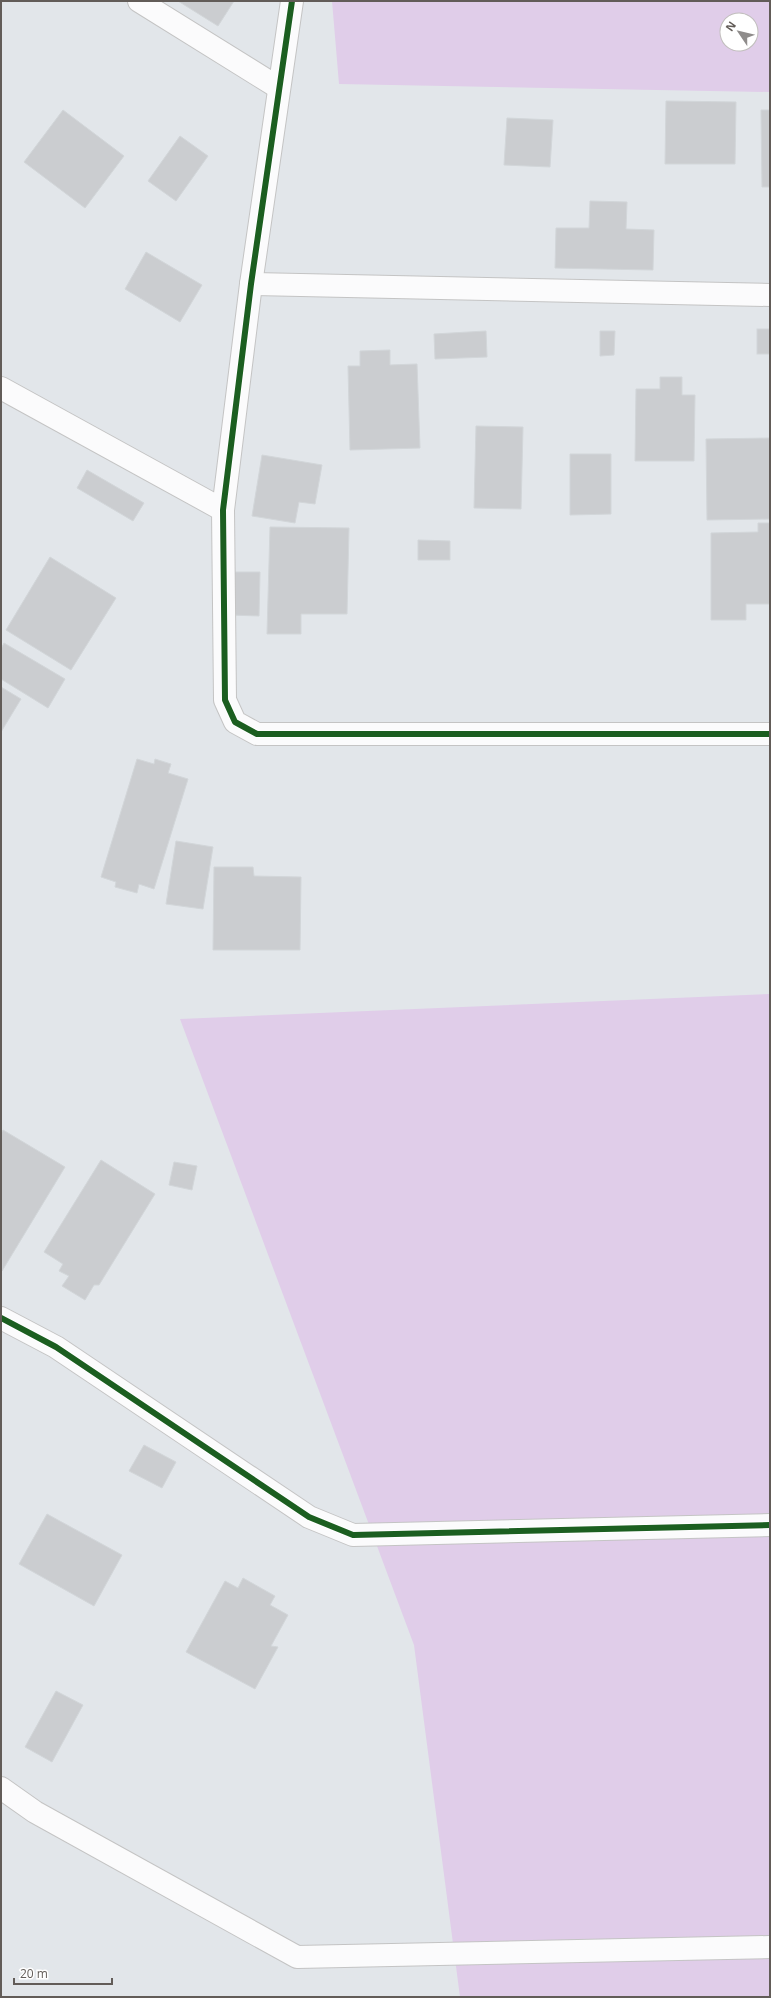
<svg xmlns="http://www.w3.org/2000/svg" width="771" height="1998" viewBox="0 0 771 1998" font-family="'Open Sans',sans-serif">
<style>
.green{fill:#e0cde9;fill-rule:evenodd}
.building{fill:#cbcdd0;stroke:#d2d6d9}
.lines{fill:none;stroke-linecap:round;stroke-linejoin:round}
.minor-casing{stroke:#c4c4c4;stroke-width:24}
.minor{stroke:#fbfbfc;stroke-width:22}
.cycleway-casing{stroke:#fff;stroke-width:8}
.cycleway{stroke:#1b5e20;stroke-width:6}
</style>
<rect width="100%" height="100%" fill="#e2e6ea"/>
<g class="green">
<path d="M 332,1 L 770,1 L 770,92 L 339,84 ZM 727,20 L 751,20 L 751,44 L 727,44 Z"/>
<path d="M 770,994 L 770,1997 L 460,1997 L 414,1645 L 180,1019 Z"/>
</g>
<g class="building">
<path d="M 178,1 L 234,1 L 218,26 Z"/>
<path d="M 666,101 L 736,102 L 735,164 L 665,164 Z"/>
<path d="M 63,110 L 124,156 L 85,208 L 24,162 Z"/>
<path d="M 761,110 L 770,110 L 770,187 L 762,187 Z"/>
<path d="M 507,118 L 553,120 L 550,167 L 504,165 Z"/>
<path d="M 180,136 L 208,156 L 176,201 L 148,181 Z"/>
<path d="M 590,201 L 627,202 L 626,229 L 654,230 L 653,270 L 555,268 L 556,228 L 589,228 Z"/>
<path d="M 146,252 L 202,285 L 180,322 L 125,289 Z"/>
<rect x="757" y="329" width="13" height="25"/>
<path d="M 486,331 L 487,357 L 435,359 L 434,334 Z"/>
<path d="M 600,331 L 615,331 L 614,355 L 600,356 Z"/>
<path d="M 390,350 L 390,365 L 417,364 L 420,448 L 350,450 L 348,366 L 360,366 L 360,351 Z"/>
<path d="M 660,377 L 682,377 L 682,395 L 695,395 L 694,461 L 635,461 L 636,389 L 660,389 Z"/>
<path d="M 476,426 L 523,427 L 521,509 L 474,508 Z"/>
<path d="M 770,438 L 770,519 L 707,520 L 706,439 Z"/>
<path d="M 570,454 L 611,454 L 611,514 L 570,515 Z"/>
<path d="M 262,455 L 322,465 L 315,504 L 299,502 L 295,523 L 252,516 Z"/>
<path d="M 87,470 L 144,503 L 133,521 L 77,488 Z"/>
<path d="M 758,523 L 770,523 L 770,604 L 746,604 L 746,620 L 711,620 L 711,533 L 758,532 Z"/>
<path d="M 270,527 L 349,528 L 347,614 L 301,614 L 301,634 L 267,634 Z"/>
<path d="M 418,540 L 450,541 L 450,560 L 418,560 Z"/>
<path d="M 50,557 L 116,598 L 71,670 L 6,630 Z"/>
<path d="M 231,572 L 260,572 L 259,616 L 230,615 Z"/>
<path d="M 4,643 L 65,679 L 48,708 L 1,679 L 1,649 Z"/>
<path d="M 1,687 L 21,699 L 1,732 Z"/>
<path d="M 137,759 L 154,764 L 155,759 L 171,764 L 168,773 L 188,779 L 154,889 L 139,884 L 137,893 L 115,887 L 116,882 L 101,877 Z"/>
<path d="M 176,841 L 213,847 L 203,909 L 166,904 Z"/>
<path d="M 214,867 L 253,867 L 254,876 L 301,877 L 300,950 L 213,950 Z"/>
<path d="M 3,1130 L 65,1167 L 2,1271 L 1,1133 Z"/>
<path d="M 101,1160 L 155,1194 L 99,1285 L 94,1285 L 85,1300 L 62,1286 L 69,1276 L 59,1271 L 63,1264 L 44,1252 Z"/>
<path d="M 174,1162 L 197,1166 L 192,1190 L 169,1185 Z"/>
<path d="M 144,1445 L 176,1462 L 162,1488 L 129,1471 Z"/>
<path d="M 47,1514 L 122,1555 L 94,1606 L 19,1564 Z"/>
<path d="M 243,1578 L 275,1596 L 270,1605 L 288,1615 L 271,1646 L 278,1647 L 255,1689 L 186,1652 L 225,1581 L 238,1588 Z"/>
<path d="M 56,1691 L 83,1705 L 52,1762 L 25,1747 Z"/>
</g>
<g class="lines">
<defs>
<g id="minor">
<path d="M 139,1 L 279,88"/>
<path d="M 292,1 L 251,284 L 223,510 L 225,700 L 235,722 L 257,734 L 770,734"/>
<path d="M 251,284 L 770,295"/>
<path d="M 1,388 L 223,510"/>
<path d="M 1,1318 L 56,1347 L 309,1517 L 353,1535 L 770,1525"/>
<path d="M 1,1788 L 35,1812 L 297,1957 L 770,1947"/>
</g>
</defs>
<use href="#minor" class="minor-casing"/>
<use href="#minor" class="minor"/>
<defs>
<g id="cycleway">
<path d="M 292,1 L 251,284 L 223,510 L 225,700 L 235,722 L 257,734 L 770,734"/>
<path d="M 1,1318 L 56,1347 L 309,1517 L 353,1535 L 770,1525"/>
</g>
</defs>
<use href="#cycleway" class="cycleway-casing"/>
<use href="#cycleway" class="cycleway"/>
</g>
<rect width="771" height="1998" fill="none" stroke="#625c58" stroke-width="4"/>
<g transform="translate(739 32) rotate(305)"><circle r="19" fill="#ffffff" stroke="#c0bebc"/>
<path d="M0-3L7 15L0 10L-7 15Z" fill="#8f8c8b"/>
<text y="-6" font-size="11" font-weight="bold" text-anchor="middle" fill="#625c58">N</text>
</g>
<path d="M14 1978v6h98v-6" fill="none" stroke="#625c58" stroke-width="2"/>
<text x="20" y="1978" font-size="12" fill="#625c58" stroke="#ffffff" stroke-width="3" paint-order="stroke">20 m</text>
</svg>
